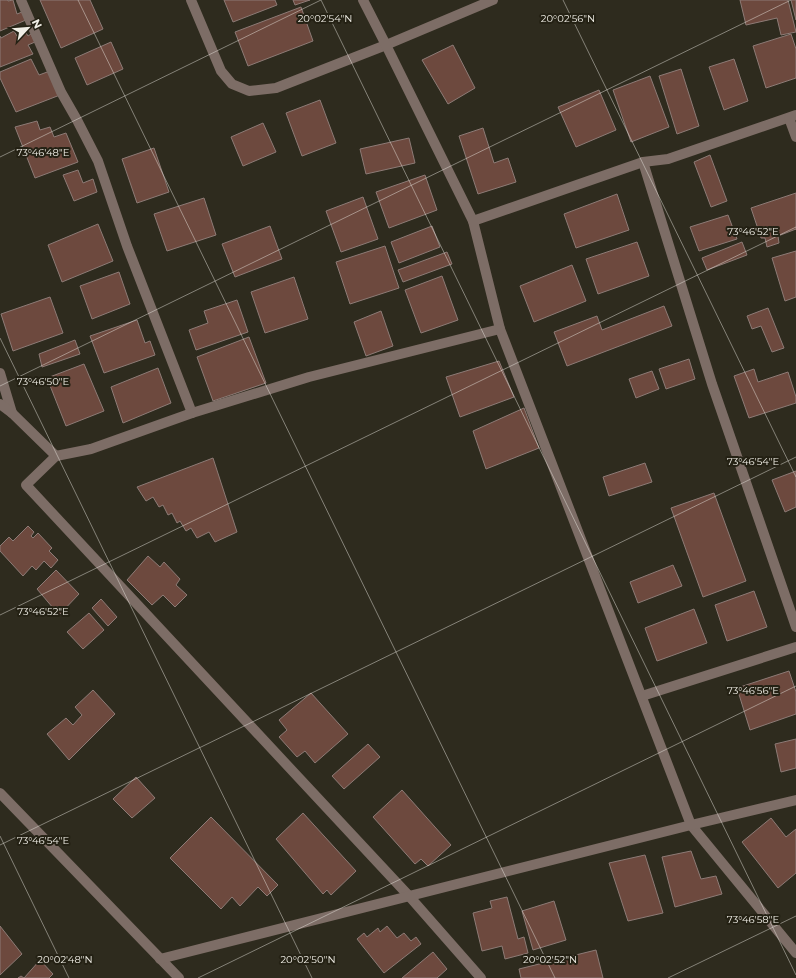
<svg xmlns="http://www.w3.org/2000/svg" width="796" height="978" viewBox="0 0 796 978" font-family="Montserrat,sans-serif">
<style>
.building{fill:#6d493e;stroke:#8d7b76}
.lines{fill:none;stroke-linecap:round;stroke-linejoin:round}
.minor{stroke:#7d6d66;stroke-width:10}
.ticks{fill:none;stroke:#f0eee6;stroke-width:1;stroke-opacity:0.45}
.ticks-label{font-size:10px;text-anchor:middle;fill:#f0eee6;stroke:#242114;stroke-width:4;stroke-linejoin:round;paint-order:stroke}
</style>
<rect width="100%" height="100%" fill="#2e2b1e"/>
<g class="building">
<path d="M 0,0 L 8,0 L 8,1 L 13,0 L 17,14 L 22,12 L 26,20 L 0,31 Z"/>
<path d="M 40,0 L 90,0 L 103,29 L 61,48 Z"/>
<path d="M 224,0 L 275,0 L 277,5 L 233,22 Z"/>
<path d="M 293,0 L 310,0 L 295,5 Z"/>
<path d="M 740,0 L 788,0 L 796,32 L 781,35 L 777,18 L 746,25 Z"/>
<path d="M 791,0 L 796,0 L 796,20 Z"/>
<path d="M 301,7 L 313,41 L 248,66 L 235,32 Z"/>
<path d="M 14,31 L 17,36 L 25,31 L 28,36 L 31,34 L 35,42 L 28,45 L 33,54 L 0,67 L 0,36 L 1,38 Z"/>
<path d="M 791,34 L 796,49 L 796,78 L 766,88 L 753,46 Z"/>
<path d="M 111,42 L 123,69 L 87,85 L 75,58 Z"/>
<path d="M 453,45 L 475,88 L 448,104 L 422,60 Z"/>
<path d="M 31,59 L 39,75 L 50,71 L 60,95 L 16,112 L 0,78 L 0,72 Z"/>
<path d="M 734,59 L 748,101 L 724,110 L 709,67 Z"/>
<path d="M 681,69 L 699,126 L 677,134 L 659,76 Z"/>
<path d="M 650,76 L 669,127 L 631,142 L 613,90 Z"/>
<path d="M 599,90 L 616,130 L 576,147 L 558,107 Z"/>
<path d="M 320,100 L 336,143 L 302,156 L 286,113 Z"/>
<path d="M 37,121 L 40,130 L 50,127 L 54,137 L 66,133 L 78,162 L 35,178 L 15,127 Z"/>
<path d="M 263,123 L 276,152 L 243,166 L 231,137 Z"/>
<path d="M 483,128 L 494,163 L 508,158 L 516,182 L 478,194 L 459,136 Z"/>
<path d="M 409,138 L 415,163 L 366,174 L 360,149 Z"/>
<path d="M 154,148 L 169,192 L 137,203 L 122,159 Z"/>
<path d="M 710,155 L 727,201 L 711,207 L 694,162 Z"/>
<path d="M 78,170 L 83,183 L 93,179 L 97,192 L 74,201 L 63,175 Z"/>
<path d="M 425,175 L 437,210 L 389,228 L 376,192 Z"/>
<path d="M 796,193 L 796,230 L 796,229 L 778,236 L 779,243 L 767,247 L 765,238 L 761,238 L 751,208 Z"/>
<path d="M 617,194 L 629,230 L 576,248 L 564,214 Z"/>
<path d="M 363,197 L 378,239 L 341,252 L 326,211 Z"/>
<path d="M 204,198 L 216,235 L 167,251 L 154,214 Z"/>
<path d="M 728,215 L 737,239 L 699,251 L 690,227 Z"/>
<path d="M 98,224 L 113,261 L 62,282 L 48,245 Z"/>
<path d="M 270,226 L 282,259 L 235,277 L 222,244 Z"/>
<path d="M 432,226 L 440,247 L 399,263 L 391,242 Z"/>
<path d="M 637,242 L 649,276 L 598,294 L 586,259 Z"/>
<path d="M 742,242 L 747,255 L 707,270 L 702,258 Z"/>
<path d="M 385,246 L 399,288 L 350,304 L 336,262 Z"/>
<path d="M 796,251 L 796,297 L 785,301 L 772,258 Z"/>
<path d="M 447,252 L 452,264 L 403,282 L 398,270 Z"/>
<path d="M 572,265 L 586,301 L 534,322 L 520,286 Z"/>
<path d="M 119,272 L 130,304 L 92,319 L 80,286 Z"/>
<path d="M 442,276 L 458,320 L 421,333 L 405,290 Z"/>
<path d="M 294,277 L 308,319 L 265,333 L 251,292 Z"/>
<path d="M 50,297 L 63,333 L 13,351 L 1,314 Z"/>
<path d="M 237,300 L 248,332 L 196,350 L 189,330 L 208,323 L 204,311 Z"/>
<path d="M 664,306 L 672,326 L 567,366 L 554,332 L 597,316 L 602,330 Z"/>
<path d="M 768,308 L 784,348 L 772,352 L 761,326 L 752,329 L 747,316 Z"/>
<path d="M 381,311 L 393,346 L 366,356 L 354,322 Z"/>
<path d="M 137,320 L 145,343 L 150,341 L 155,355 L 104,373 L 90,336 Z"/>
<path d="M 249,337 L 266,383 L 213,401 L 197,357 Z"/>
<path d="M 75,340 L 80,354 L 42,367 L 39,354 Z"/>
<path d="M 689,359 L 695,379 L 666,389 L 659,369 Z"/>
<path d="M 499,361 L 514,397 L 460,417 L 446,377 Z"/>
<path d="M 84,364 L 104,411 L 66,426 L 47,378 Z"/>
<path d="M 158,368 L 171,403 L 123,423 L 111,387 Z"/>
<path d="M 754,369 L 758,382 L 788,372 L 796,397 L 796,403 L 749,418 L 734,376 Z"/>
<path d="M 652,371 L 659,389 L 636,398 L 629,379 Z"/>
<path d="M 524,408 L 539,448 L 486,469 L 473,431 Z"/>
<path d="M 213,458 L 237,532 L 215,542 L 209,532 L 197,538 L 191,528 L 186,531 L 180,521 L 177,523 L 172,513 L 168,515 L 163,505 L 159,507 L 153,497 L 146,501 L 137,487 Z"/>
<path d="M 645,463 L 652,482 L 609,496 L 603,477 Z"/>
<path d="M 796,471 L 796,507 L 785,512 L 772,480 Z"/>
<path d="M 714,493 L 746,581 L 703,597 L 671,508 Z"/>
<path d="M 28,526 L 34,532 L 31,536 L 33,538 L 38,533 L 52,548 L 49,551 L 58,560 L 51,568 L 44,561 L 36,570 L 32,566 L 23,576 L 0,551 L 0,546 L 9,537 L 13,541 Z"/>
<path d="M 148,556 L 160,567 L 164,562 L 180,579 L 176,585 L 187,595 L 175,607 L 163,595 L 152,605 L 127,580 Z"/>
<path d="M 673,565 L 682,586 L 638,603 L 630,582 Z"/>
<path d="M 56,570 L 79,594 L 59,615 L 37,589 Z"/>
<path d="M 754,591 L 767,627 L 727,641 L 715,605 Z"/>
<path d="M 101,599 L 117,617 L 108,626 L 92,608 Z"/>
<path d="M 694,609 L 707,643 L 657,661 L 645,628 Z"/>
<path d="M 89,613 L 104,630 L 83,649 L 67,632 Z"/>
<path d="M 789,671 L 796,692 L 796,714 L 750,730 L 737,688 Z"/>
<path d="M 93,690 L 115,714 L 69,760 L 47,734 L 66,718 L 73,725 L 82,715 L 75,707 Z"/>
<path d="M 311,693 L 348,734 L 315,763 L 305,751 L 297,757 L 279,737 L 287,730 L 279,720 Z"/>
<path d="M 796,739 L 796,768 L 781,772 L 775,744 Z"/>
<path d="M 368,744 L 380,757 L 344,789 L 332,776 Z"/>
<path d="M 136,777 L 155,798 L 132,818 L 113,799 Z"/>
<path d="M 402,790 L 451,845 L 428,866 L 421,859 L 415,864 L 373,817 Z"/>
<path d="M 303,813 L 356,871 L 331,895 L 327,890 L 323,894 L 276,839 Z"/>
<path d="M 211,817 L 278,885 L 267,896 L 258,887 L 240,906 L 232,897 L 221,909 L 170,858 Z"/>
<path d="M 771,818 L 786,837 L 796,829 L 796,873 L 778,888 L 742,842 Z"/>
<path d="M 691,851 L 701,879 L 716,876 L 722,894 L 675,907 L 662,857 Z"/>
<path d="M 645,855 L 663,913 L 628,921 L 609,863 Z"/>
<path d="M 507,897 L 518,939 L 524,937 L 528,953 L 505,959 L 502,946 L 482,951 L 473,913 L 492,908 L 490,901 Z"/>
<path d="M 554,901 L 566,940 L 533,950 L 522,911 Z"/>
<path d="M 0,926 L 22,954 L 0,975 Z"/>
<path d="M 387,926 L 397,938 L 404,933 L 411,941 L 416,937 L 421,944 L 384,973 L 357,939 L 364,933 L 367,937 L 378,928 L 380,932 Z"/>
<path d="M 596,950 L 603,978 L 521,978 L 519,969 Z"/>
<path d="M 433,952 L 447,969 L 437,978 L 402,978 Z"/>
<path d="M 40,960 L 53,974 L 49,978 L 18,978 L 21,976 L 24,978 Z"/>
</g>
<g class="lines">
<g class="minor">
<path d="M 21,0 L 61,92 L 77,120 L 98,161 L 127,246 L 192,413"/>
<path d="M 191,0 L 221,71 L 232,84 L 249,91 L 276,88 L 386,45 L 493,0"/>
<path d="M 363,0 L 386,45 L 473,221"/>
<path d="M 796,115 L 668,159 L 643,162 L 473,221 L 500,329 L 691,825 L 796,953"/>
<path d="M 789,118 L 796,137"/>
<path d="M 643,162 L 712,384 L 796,627"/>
<path d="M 0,373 L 12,413"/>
<path d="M 0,404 L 12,413 L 56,456 L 91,449 L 192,413 L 309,377 L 500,329"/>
<path d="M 56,456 L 26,485 L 409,896 L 481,978"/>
<path d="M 642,696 L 796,647"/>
<path d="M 0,793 L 179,978"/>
<path d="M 160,959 L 691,825 L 796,800"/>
</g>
</g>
<path class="ticks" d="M 78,0 L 555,978M 321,0 L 796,975M 563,0 L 796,477M 0,157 L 321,0M 0,338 L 312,978M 0,386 L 791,0M 0,615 L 796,227M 0,836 L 69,978M 0,845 L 796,457M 198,978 L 796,686M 668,978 L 796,916"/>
<g class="ticks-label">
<text x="325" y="22">20°02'54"N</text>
<text x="568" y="22">20°02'56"N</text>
<text x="43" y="156">73°46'48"E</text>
<text x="753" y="235">73°46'52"E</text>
<text x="43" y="385">73°46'50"E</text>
<text x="753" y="465">73°46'54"E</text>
<text x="43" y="615">73°46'52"E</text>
<text x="753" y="694">73°46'56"E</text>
<text x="43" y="844">73°46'54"E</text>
<text x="753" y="923">73°46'58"E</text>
<text x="65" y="963">20°02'48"N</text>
<text x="308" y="963">20°02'50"N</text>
<text x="550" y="963">20°02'52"N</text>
</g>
<g transform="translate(28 28) rotate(64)" stroke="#242114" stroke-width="3" paint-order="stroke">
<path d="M0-3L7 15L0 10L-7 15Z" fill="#f0eee6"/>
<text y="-6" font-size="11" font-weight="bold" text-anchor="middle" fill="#f0eee6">N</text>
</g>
</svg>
